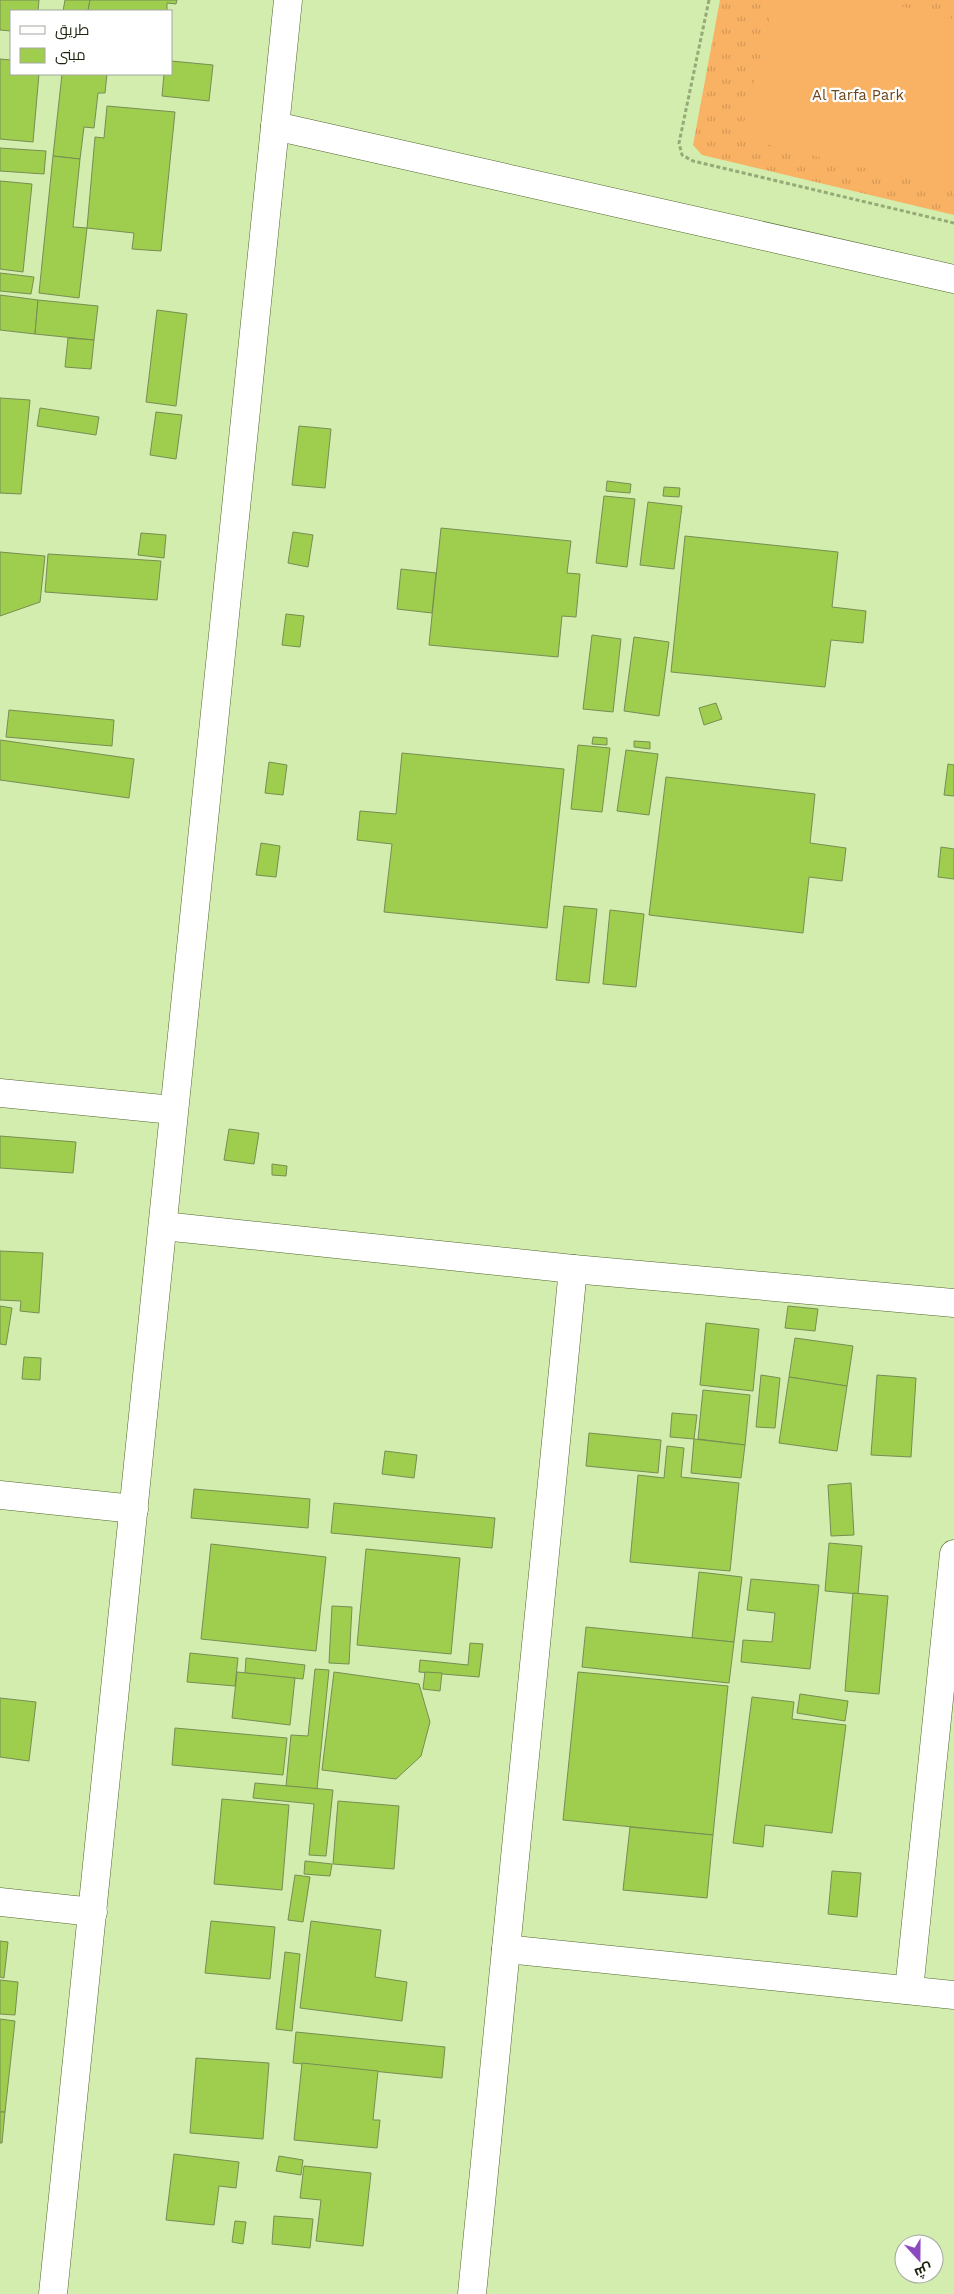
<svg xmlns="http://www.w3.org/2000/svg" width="954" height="2294" viewBox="0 0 954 2294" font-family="'Work Sans',Cairo,sans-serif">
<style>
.grass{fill:url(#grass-tufts)}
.pitch{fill:#f9b163}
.building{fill:#9fcd4e;stroke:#768e53}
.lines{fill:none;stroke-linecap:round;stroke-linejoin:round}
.minor-casing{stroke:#51672c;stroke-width:29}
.path{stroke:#96aa78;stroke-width:3;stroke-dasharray:4 2.5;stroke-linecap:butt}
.minor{stroke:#fff;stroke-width:28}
.labels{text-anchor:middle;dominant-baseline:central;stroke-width:4.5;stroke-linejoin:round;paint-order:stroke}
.park-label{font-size:15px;fill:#6a451a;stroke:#fff}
</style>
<defs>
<pattern id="grass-tufts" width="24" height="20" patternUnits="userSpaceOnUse" patternTransform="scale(1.25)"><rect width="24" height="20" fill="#f9b163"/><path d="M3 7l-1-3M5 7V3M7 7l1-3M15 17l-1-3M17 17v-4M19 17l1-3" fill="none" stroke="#d59855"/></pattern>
</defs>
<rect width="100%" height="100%" fill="#d3edae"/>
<path class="grass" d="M 720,0 L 954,0 L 954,215 L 702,155 L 693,145 Z"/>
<path class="pitch" d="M 774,0 L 875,0 L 954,19 L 954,190 L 740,138 Z"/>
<g class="building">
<path d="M 0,0 L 39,0 L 38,11 L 11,11 L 11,31 L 0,30 Z"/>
<path d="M 65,0 L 90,0 L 88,11 L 63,11 Z"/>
<path d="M 90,0 L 177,0 L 176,4 L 167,3 L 167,11 L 88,11 Z"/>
<path d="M 0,59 L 11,60 L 11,74 L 39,74 L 33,142 L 0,139 Z"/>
<path d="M 171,61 L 213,65 L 209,101 L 162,96 L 164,74 L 171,74 Z"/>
<path d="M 62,74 L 107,74 L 105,93 L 98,93 L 94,128 L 84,127 L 80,159 L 53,156 Z"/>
<path d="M 107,106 L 175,112 L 161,251 L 132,249 L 134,233 L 87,228 L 95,137 L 104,138 Z"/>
<path d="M 0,148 L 46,151 L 44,174 L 0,171 Z"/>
<path d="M 53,156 L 80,159 L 73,227 L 87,228 L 79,298 L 39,293 Z"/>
<path d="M 0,181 L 32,184 L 23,272 L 0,269 Z"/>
<path d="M 0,273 L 34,277 L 31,294 L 0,291 Z"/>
<path d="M 0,295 L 38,300 L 35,334 L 0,330 Z"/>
<path d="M 38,300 L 98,306 L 94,340 L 35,334 Z"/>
<path d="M 157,310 L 187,314 L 176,406 L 146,402 Z"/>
<path d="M 68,338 L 94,340 L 91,369 L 65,367 Z"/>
<path d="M 0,398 L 30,400 L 21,494 L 0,493 Z"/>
<path d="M 40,408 L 99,417 L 96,435 L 37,426 Z"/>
<path d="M 156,412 L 182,415 L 176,459 L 150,455 Z"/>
<path d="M 299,426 L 331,429 L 325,488 L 292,485 Z"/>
<path d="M 607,481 L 631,484 L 630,493 L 606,491 Z"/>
<path d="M 664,487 L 680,488 L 679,497 L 663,496 Z"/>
<path d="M 604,496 L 635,499 L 627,567 L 596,563 Z"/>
<path d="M 648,502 L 682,506 L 674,569 L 640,565 Z"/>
<path d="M 441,528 L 571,541 L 567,573 L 580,574 L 576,617 L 562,616 L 558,657 L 429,645 Z"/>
<path d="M 293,532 L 313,535 L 308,567 L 288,563 Z"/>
<path d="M 141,533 L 166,535 L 164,558 L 138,555 Z"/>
<path d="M 685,536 L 838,552 L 832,607 L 866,611 L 863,643 L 831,640 L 825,687 L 671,672 Z"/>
<path d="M 0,552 L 45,556 L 40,602 L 0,616 Z"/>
<path d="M 48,554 L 161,561 L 157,600 L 45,592 Z"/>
<path d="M 401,569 L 436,573 L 432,613 L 397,609 Z"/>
<path d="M 286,614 L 304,616 L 300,647 L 282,645 Z"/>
<path d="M 592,635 L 621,639 L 613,712 L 583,709 Z"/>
<path d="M 634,637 L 669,642 L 659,716 L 624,711 Z"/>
<path d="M 716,703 L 722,719 L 704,725 L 699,708 Z"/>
<path d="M 9,710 L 114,720 L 112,746 L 6,737 Z"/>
<path d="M 593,737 L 607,738 L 607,745 L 592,744 Z"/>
<path d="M 0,740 L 134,759 L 129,798 L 0,780 Z"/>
<path d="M 634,741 L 650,742 L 650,749 L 634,747 Z"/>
<path d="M 578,745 L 610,748 L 602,812 L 571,809 Z"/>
<path d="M 626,750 L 658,754 L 649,815 L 617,811 Z"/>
<path d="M 402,753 L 564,769 L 547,928 L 384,912 L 392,844 L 357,840 L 360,811 L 396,814 Z"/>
<path d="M 269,762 L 287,765 L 283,795 L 265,793 Z"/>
<path d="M 948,764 L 954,765 L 954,796 L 944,795 Z"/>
<path d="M 666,777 L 815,794 L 810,843 L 846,848 L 842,881 L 809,877 L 803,933 L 649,915 Z"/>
<path d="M 261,843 L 280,846 L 276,877 L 256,875 Z"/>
<path d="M 941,847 L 954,849 L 954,879 L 938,877 Z"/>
<path d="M 564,906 L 597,909 L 589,983 L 556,980 Z"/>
<path d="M 610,910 L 644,914 L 636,987 L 603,984 Z"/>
<path d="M 229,1129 L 259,1133 L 254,1164 L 224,1160 Z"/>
<path d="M 0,1136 L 76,1142 L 73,1173 L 0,1168 Z"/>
<path d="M 272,1164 L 287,1166 L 286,1176 L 272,1175 Z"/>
<path d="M 0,1251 L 43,1253 L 39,1313 L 20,1311 L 21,1301 L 0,1300 Z"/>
<path d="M 0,1306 L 12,1308 L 6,1345 L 0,1344 Z"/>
<path d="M 788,1306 L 818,1309 L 815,1331 L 785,1328 Z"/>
<path d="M 706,1323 L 759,1329 L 753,1391 L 700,1385 Z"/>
<path d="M 795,1338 L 853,1346 L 847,1386 L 789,1377 Z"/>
<path d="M 24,1357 L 41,1358 L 40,1380 L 22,1379 Z"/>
<path d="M 761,1375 L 780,1378 L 775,1428 L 756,1427 Z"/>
<path d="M 877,1375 L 916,1378 L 911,1457 L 871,1455 Z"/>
<path d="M 789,1377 L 847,1386 L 837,1451 L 779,1443 Z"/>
<path d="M 703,1390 L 750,1395 L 745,1445 L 698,1439 Z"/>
<path d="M 672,1413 L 697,1415 L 694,1439 L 670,1437 Z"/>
<path d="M 589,1433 L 661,1440 L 658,1473 L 586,1466 Z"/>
<path d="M 694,1439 L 745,1445 L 741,1478 L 691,1473 Z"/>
<path d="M 667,1446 L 684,1448 L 681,1477 L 739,1483 L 730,1571 L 630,1562 L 638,1475 L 664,1478 Z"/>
<path d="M 385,1451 L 417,1455 L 414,1478 L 382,1474 Z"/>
<path d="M 851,1483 L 854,1535 L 831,1536 L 828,1485 Z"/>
<path d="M 194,1489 L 310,1499 L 308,1528 L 191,1518 Z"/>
<path d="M 334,1503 L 495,1518 L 492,1548 L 331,1533 Z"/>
<path d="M 829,1543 L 862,1546 L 858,1594 L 825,1591 Z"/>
<path d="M 211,1544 L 326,1557 L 316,1651 L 201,1639 Z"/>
<path d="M 366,1549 L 460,1558 L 451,1654 L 357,1645 Z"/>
<path d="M 699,1572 L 742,1577 L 734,1642 L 692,1638 Z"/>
<path d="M 751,1579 L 819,1585 L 810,1669 L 741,1662 L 743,1640 L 772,1642 L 775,1613 L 747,1610 Z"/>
<path d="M 853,1593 L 888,1596 L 879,1694 L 845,1691 Z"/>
<path d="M 332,1606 L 352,1607 L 349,1664 L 329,1663 Z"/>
<path d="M 586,1627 L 734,1642 L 729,1683 L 582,1667 Z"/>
<path d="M 470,1643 L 483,1644 L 479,1677 L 419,1672 L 420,1660 L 468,1665 Z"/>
<path d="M 190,1653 L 238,1658 L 235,1686 L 187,1682 Z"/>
<path d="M 246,1658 L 305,1665 L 303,1679 L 245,1673 Z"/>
<path d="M 315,1669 L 329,1670 L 317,1789 L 286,1786 L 291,1735 L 308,1736 Z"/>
<path d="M 237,1672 L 295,1678 L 290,1725 L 232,1718 Z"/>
<path d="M 334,1672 L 419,1684 L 430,1722 L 421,1756 L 396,1779 L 322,1770 Z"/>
<path d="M 425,1672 L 442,1673 L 440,1691 L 423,1689 Z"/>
<path d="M 578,1672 L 728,1686 L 713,1835 L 563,1820 Z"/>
<path d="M 800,1694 L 848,1701 L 845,1721 L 797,1713 Z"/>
<path d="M 752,1697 L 794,1702 L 792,1719 L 846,1725 L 832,1833 L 765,1825 L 763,1847 L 733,1843 Z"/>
<path d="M 0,1698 L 36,1702 L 29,1761 L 0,1757 Z"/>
<path d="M 175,1728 L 287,1738 L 283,1775 L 172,1765 Z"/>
<path d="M 255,1783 L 333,1790 L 326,1856 L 309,1855 L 314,1804 L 253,1798 Z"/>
<path d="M 222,1799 L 289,1805 L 282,1890 L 214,1884 Z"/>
<path d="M 338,1801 L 399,1806 L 394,1869 L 333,1864 Z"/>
<path d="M 630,1827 L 713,1835 L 707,1898 L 623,1890 Z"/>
<path d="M 305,1861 L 332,1864 L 330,1876 L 304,1874 Z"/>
<path d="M 832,1871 L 861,1873 L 857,1917 L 828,1914 Z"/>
<path d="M 295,1875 L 310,1877 L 303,1922 L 288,1920 Z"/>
<path d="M 211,1921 L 275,1927 L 270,1979 L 205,1973 Z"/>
<path d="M 311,1921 L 381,1930 L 375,1977 L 407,1982 L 402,2021 L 300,2008 Z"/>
<path d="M 0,1941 L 8,1942 L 4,1978 L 0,1977 Z"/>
<path d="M 285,1952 L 300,1954 L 292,2031 L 276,2029 Z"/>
<path d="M 0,1980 L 18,1982 L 15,2015 L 0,2014 Z"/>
<path d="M 0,2019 L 15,2021 L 5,2112 L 0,2112 Z"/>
<path d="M 296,2032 L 445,2047 L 442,2078 L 293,2063 Z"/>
<path d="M 196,2058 L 269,2063 L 263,2139 L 190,2133 Z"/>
<path d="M 302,2063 L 378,2071 L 373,2120 L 380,2120 L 377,2148 L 294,2140 Z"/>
<path d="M 0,2112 L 5,2112 L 2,2143 L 0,2143 Z"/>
<path d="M 174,2154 L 239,2162 L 236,2188 L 219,2186 L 214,2225 L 166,2220 Z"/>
<path d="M 279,2156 L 303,2160 L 301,2175 L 276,2171 Z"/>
<path d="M 304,2166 L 371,2173 L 363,2246 L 316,2241 L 321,2200 L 300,2198 Z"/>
<path d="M 274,2216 L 313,2219 L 310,2248 L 272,2244 Z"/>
<path d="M 235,2221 L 246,2222 L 243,2244 L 232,2242 Z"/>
</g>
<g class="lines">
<defs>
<g id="minor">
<path d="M 275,126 L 954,279"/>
<path d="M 0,1093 L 173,1110"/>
<path d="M 163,1226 L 573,1269 L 954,1303"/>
<path d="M 0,1495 L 134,1509"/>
<path d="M 0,1902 L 93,1912"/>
<path d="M 506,1949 L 954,1995"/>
<path d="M 909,1990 L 954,1554"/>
<path d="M 53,2294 L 288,0"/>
<path d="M 472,2294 L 573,1269"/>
</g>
</defs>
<use href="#minor" class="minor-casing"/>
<path class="path" d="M 709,0 L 679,143 L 682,155 L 693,161 L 954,223"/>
<use href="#minor" class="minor"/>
</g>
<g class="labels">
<g class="park-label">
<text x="858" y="95">Al Tarfa Park</text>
</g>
</g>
<rect x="10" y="10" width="162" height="65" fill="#ffffff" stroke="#a4a79e"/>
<rect x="20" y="26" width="25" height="8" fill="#ffffff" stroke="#a4a79e"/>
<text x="55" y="35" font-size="15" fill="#1b240c">طريق</text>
<rect x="20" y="48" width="25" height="15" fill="#9fcd4e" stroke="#a4a79e"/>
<text x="55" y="60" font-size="15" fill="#1b240c">مبنى</text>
<g transform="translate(919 2259) rotate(159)"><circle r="24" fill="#ffffff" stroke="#a4a79e"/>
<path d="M0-4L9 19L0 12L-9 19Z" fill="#8b4bc0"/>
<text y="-8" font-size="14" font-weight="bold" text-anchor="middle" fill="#1b240c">ش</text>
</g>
</svg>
